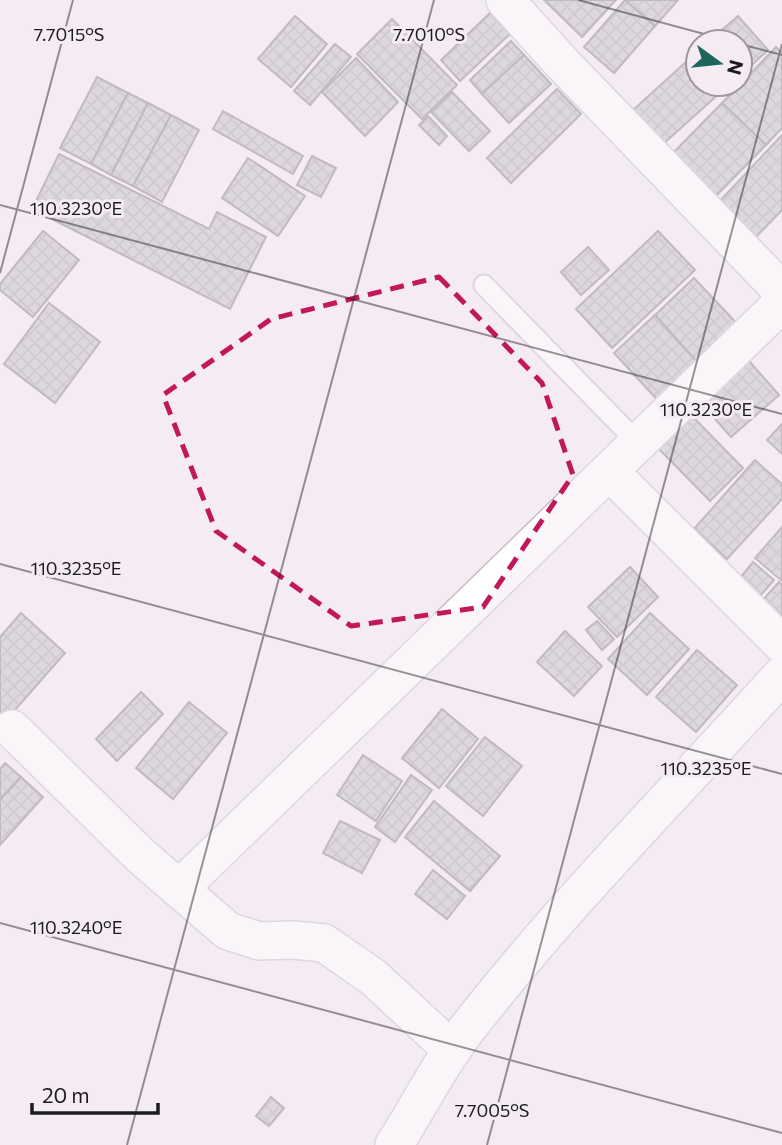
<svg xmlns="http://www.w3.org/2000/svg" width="782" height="1145" viewBox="0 0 782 1145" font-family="Commissioner,sans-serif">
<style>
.building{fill:url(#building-cross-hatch);stroke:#837c81;stroke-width:2}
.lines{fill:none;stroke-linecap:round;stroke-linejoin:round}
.service-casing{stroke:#c4bdc3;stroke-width:23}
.minor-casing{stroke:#c4bdc3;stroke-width:40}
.service{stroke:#fff;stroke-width:19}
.minor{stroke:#fff;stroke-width:37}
.marked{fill:none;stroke:#c2185b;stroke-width:5;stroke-dasharray:14 9;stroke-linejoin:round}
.ticks{fill:none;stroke:#1d1b1d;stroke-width:2;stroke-opacity:0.45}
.ticks-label{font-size:18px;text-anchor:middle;fill:#1d1b1d;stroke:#f4ecf2;stroke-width:6;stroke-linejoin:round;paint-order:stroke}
</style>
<defs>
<pattern id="building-cross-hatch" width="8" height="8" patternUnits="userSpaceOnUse" patternTransform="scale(1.75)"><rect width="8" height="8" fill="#c3bcc2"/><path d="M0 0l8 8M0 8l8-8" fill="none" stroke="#a7a1a6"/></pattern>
</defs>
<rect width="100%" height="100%" fill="#f4ecf2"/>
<g class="building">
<path d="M 544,0 L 616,0 L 582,37 Z"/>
<path d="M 625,0 L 655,26 L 614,73 L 584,47 Z"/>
<path d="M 625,0 L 678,0 L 655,26 Z"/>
<path d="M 492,11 L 511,33 L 460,81 L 441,60 Z"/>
<path d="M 295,16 L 327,44 L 291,87 L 258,59 Z"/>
<path d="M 738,16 L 768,50 L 741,75 L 740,42 L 712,42 L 710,40 Z"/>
<path d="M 392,19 L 457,85 L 422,119 L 357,54 Z"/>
<path d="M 511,41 L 524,55 L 482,94 L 470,80 Z"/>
<path d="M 335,44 L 351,57 L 310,105 L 294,91 Z"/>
<path d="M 776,47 L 782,53 L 782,128 L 766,145 L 722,103 Z"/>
<path d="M 698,51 L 698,84 L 730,84 L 663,144 L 633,110 Z"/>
<path d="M 524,55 L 551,84 L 509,123 L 482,94 Z"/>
<path d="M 356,58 L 398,102 L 365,136 L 322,92 Z"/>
<path d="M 97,77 L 128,93 L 91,164 L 60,148 Z"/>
<path d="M 557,89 L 581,114 L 511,183 L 487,158 Z"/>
<path d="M 452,92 L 490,131 L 469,151 L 431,112 Z"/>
<path d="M 128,93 L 148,103 L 111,175 L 91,164 Z"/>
<path d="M 148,103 L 171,115 L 133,186 L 111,175 Z"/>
<path d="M 722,103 L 766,145 L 712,200 L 669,157 Z"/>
<path d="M 223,111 L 303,156 L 293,174 L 213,129 Z"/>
<path d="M 171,115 L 199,130 L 162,202 L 133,186 Z"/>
<path d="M 428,116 L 447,136 L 439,145 L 419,125 Z"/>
<path d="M 782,135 L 782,210 L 753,240 L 716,205 Z"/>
<path d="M 59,154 L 209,229 L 217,212 L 266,237 L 230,309 L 32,209 Z"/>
<path d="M 312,156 L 336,168 L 321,197 L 297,185 Z"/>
<path d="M 248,158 L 305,196 L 278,236 L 222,198 Z"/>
<path d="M 43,231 L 79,260 L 33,317 L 0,290 L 0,284 Z"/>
<path d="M 658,231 L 695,270 L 612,348 L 576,309 Z"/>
<path d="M 588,247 L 609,270 L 581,295 L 561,272 Z"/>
<path d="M 694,278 L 744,331 L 704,370 L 655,315 Z"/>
<path d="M 49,303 L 100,342 L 55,403 L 4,364 Z"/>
<path d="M 655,315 L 704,370 L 664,407 L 614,353 Z"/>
<path d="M 748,360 L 779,395 L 731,437 L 700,402 Z"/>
<path d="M 690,414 L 743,468 L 710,501 L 657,447 Z"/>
<path d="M 782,424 L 782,454 L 767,440 Z"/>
<path d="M 755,460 L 782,484 L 782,499 L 727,559 L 694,529 Z"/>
<path d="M 782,527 L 782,581 L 755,558 Z"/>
<path d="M 753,562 L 774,580 L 760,596 L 740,578 Z"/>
<path d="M 630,567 L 658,597 L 617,637 L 588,607 Z"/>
<path d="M 779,582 L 782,585 L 782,625 L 759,604 Z"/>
<path d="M 21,613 L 65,653 L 6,720 L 0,715 L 0,637 Z"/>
<path d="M 650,613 L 689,649 L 647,695 L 608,659 Z"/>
<path d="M 597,621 L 614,639 L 602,650 L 586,630 Z"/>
<path d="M 565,631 L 602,666 L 574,696 L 537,662 Z"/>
<path d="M 697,650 L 737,685 L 696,732 L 656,697 Z"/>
<path d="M 141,692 L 163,714 L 117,761 L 96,739 Z"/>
<path d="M 189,702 L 227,733 L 173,799 L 136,768 Z"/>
<path d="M 442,709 L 478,739 L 439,788 L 402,758 Z"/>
<path d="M 485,737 L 522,766 L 483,816 L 446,786 Z"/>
<path d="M 363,755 L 402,781 L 376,821 L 337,795 Z"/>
<path d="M 5,763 L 21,777 L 0,800 L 0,769 Z"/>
<path d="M 411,775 L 432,790 L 395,842 L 375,827 Z"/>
<path d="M 21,777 L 43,797 L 0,845 L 0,800 Z"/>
<path d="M 434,801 L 500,856 L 470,891 L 405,837 Z"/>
<path d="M 340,821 L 380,840 L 362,873 L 323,853 Z"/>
<path d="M 433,870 L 465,896 L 447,919 L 415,894 Z"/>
<path d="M 271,1097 L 284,1108 L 269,1126 L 256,1116 Z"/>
</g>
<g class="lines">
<defs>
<path id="service" d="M 484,285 L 639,444"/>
<g id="minor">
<path d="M 505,0 L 562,63 L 782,291"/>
<path d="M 610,472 L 782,644"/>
<path d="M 12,729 L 141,856 L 228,931 L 259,941 L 293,940 L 324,943 L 373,977 L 452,1050"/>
<path d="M 179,889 L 782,303"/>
<path d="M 394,1145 C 421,1103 442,1059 474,1020 C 569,899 679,789 782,675"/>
</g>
</defs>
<use href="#service" class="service-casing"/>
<use href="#minor" class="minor-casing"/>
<use href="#service" class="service"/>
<use href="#minor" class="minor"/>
</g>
<path d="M0 0H782V1145H0ZM 439,277 L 542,383 L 573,475 L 483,607 L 351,626 L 216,531 L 163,395 L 271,319 Z" fill="#f4ecf2" fill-opacity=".55" fill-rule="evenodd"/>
<path class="marked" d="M 439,277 L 542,383 L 573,475 L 483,607 L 351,626 L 216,531 L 163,395 L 271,319 Z"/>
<path class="ticks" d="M 578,0 L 734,42M 740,44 L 782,55M 0,205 L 782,414M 0,273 L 73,0M 0,564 L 782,774M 0,923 L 782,1133M 127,1145 L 434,0M 487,1145 L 782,44"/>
<g class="ticks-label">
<text x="69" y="41">7.7015°S</text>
<text x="429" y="41">7.7010°S</text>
<text x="76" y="215">110.3230°E</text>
<text x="706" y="416">110.3230°E</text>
<text x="76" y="575">110.3235°E</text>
<text x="706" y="775">110.3235°E</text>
<text x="76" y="934">110.3240°E</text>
<text x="492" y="1117">7.7005°S</text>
</g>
<g transform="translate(719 63) rotate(105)"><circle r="33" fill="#f4ecf2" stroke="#9e989d" stroke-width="2"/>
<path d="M0-5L12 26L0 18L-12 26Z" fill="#1d665c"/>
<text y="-10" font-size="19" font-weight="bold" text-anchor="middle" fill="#1d1b1d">N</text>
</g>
<path d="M32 1103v10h126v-10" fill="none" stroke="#1d1b1d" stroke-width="3.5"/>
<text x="42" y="1103" font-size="21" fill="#1d1b1d" stroke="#f4ecf2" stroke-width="5" paint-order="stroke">20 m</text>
</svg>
